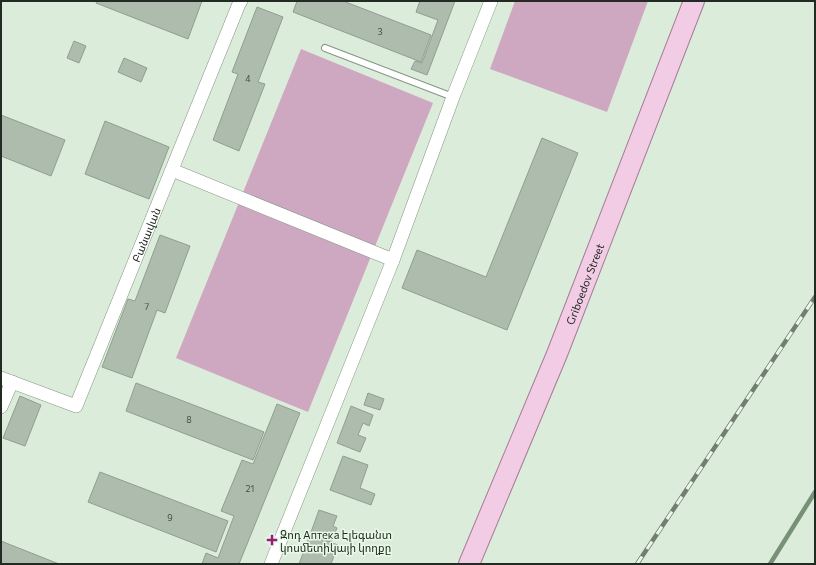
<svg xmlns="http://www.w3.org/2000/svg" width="816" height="565" viewBox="0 0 816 565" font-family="Commissioner,'Noto Sans Armenian',sans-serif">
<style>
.green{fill:#cea8c0}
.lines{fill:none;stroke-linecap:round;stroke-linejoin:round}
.stream{stroke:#769175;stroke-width:4.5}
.building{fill:#adbcac;stroke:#8f9e8e}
.service-casing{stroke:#869585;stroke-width:8}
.minor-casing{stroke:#869585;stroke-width:14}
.primary-casing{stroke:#a47c96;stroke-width:22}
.service{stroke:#fff;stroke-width:6}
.minor{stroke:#fff;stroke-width:13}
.primary{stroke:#f2cbe5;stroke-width:20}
.rail-casing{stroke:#737d72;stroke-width:4.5}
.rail{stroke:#e9f9e8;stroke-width:3;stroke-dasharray:9;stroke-linecap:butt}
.poi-dot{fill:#971e7a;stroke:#e9f9e8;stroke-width:1.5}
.labels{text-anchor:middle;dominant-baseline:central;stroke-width:3;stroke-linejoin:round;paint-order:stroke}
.number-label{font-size:9px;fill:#464e45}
.street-label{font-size:11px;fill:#232923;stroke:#e9f9e8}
.poi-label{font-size:11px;fill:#232923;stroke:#e9f9e8;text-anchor:start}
</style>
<rect width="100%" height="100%" fill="#dcecdb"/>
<g class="green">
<path d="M 515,1 L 648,1 L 607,112 L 490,69 Z"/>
<path d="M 301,49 L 433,103 L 308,412 L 176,358 Z"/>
</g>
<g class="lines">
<path class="stream" d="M 770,564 L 815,492"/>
</g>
<g class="building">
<path d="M 97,1 L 202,1 L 188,39 L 96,3 Z"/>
<path d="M 297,1 L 343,1 L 431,35 L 421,62 L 293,12 Z"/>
<path d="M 420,1 L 455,1 L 427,75 L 411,69 L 415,61 L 422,63 L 438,20 L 416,12 Z"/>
<path d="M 257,7 L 283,17 L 258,82 L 265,84 L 239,151 L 213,140 L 238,74 L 232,72 Z"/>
<path d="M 74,41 L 86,46 L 79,63 L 67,58 Z"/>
<path d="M 124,58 L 147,68 L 141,82 L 118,72 Z"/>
<path d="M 1,115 L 65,140 L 51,176 L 1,156 Z"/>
<path d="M 105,121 L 169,147 L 149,199 L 85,174 Z"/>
<path d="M 542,138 L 578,153 L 507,330 L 402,288 L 417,250 L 486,277 Z"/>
<path d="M 160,235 L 190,246 L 165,313 L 157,310 L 132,378 L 102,367 L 128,299 L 135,301 Z"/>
<path d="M 136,383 L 264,432 L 253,460 L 126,411 Z"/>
<path d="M 368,393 L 384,399 L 380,410 L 364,405 Z"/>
<path d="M 20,396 L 41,405 L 25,446 L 3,438 Z"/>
<path d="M 277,404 L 300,413 L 239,564 L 202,564 L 206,553 L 218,558 L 234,516 L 221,511 L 242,460 L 253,464 Z"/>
<path d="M 351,406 L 373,415 L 369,426 L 363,423 L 358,435 L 366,438 L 360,452 L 337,443 Z"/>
<path d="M 343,456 L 368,465 L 360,488 L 375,494 L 371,505 L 330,490 Z"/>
<path d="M 100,472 L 228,521 L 216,552 L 88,502 Z"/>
<path d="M 319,510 L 337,516 L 333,526 L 337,528 L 331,543 L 310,535 Z"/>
<path d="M 310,535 L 338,545 L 331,564 L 299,564 Z"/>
<path d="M 1,541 L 11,545 L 59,564 L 1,564 Z"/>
</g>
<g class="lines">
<defs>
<path id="service" d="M 325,48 L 453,97"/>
<g id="minor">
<path d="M 172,170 L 393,260"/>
<path id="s1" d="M 1,378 L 76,406 L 239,4 L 241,1"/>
<path d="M 1,407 L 12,382"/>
<path d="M 271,564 L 393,260 L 453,97 L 491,1"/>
</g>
<g id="primary">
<path id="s2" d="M 469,564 L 557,354 L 694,1"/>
</g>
</defs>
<use href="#service" class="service-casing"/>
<use href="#minor" class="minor-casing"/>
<use href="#primary" class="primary-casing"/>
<use href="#service" class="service"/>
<use href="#minor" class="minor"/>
<use href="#primary" class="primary"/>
<defs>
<path id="rail" d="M 637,564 L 815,297"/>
</defs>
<use href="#rail" class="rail-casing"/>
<use href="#rail" class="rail"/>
</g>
<path class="poi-dot" d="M270 534h4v4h4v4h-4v4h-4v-4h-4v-4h4z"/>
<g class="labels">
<g class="number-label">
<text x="380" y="31">3</text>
<text x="248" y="78">4</text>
<text x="147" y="306">7</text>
<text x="189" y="419">8</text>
<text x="250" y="488">21</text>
<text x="170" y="517">9</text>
</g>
<g class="street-label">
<text stroke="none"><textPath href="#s1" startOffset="265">Բանավան</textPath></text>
<text stroke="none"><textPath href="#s2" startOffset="303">Griboedov Street</textPath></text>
</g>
<g class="poi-label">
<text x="280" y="534">Զոդ Аптека Էլեգանտ<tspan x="280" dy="13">կոսմետիկայի կողքը</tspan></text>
</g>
</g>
<rect width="816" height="565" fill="none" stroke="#232923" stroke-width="4"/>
</svg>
